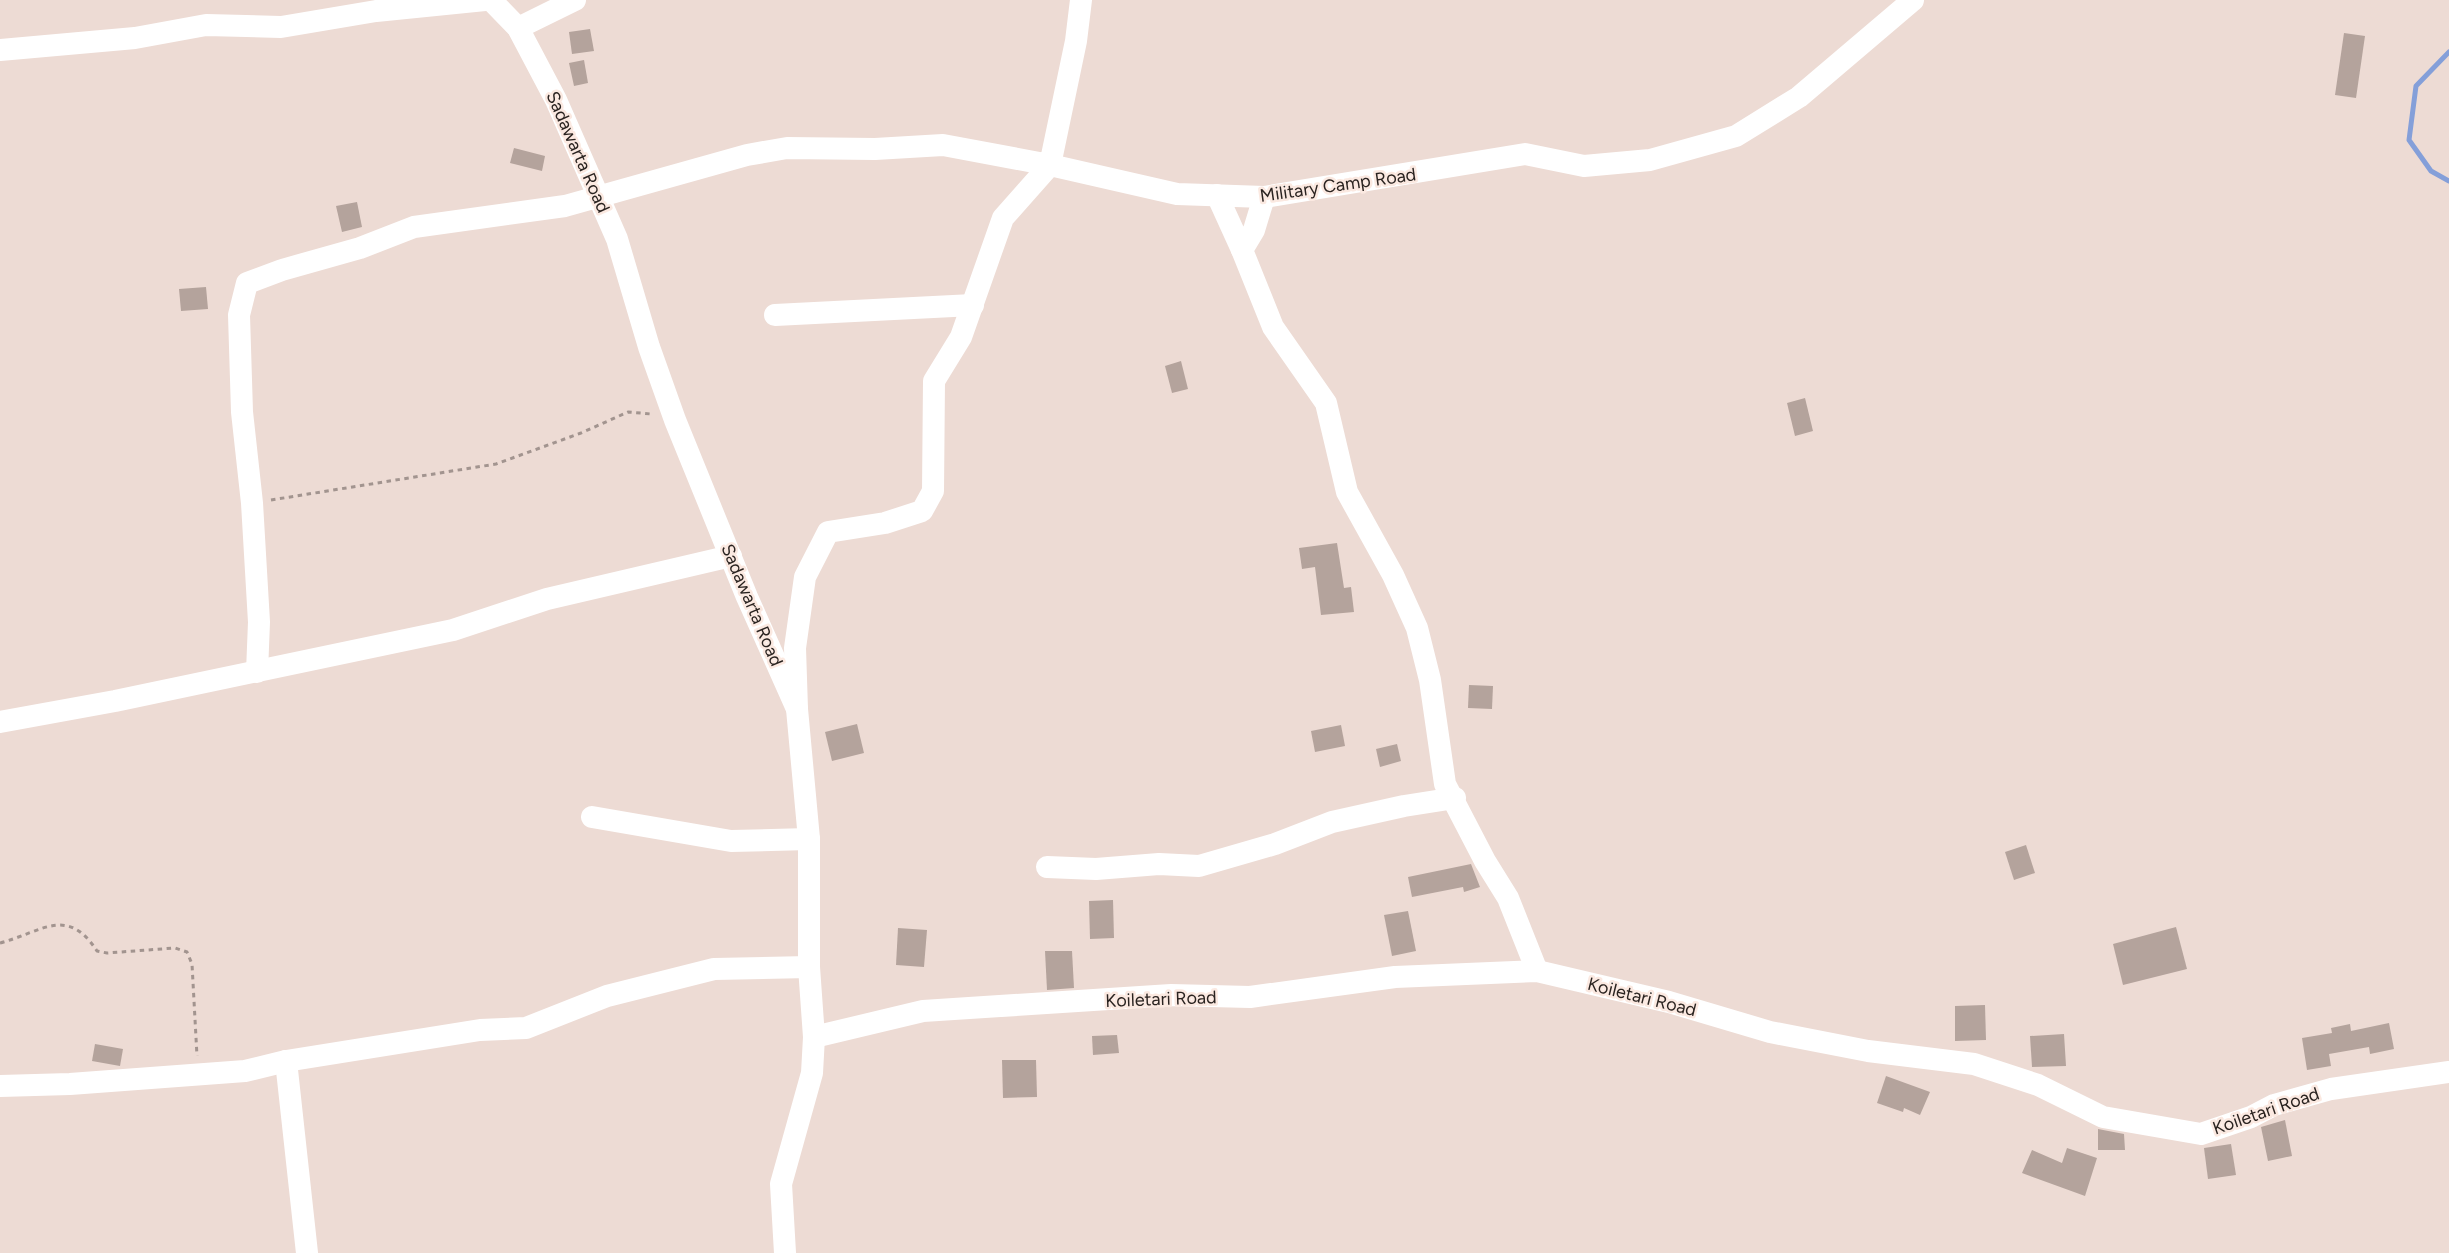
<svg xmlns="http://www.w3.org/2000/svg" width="2449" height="1253" viewBox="0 0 2449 1253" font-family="Figtree,sans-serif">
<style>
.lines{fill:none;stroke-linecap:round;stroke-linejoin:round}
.stream{stroke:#849fd9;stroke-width:5}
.building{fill:#b4a39c}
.path{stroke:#a2948f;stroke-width:3;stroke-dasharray:4.5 4.5;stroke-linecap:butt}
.minor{stroke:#fff;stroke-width:22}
.labels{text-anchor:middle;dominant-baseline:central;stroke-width:5;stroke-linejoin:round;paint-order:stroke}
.street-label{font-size:18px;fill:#2a2320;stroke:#fbe9e1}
</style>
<rect width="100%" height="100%" fill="#eddbd4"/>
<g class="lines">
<path class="stream" d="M 2449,52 L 2416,86 L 2409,140 L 2431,171 L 2449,181"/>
</g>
<g class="building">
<path d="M 590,29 L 594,51 L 572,54 L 569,32 Z"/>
<path d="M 2344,33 L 2365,36 L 2356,98 L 2335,95 Z"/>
<path d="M 584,60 L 588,83 L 574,86 L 569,63 Z"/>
<path d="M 514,148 L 545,156 L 542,171 L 510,163 Z"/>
<path d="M 357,202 L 362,227 L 342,232 L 336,206 Z"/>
<path d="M 206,287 L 208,309 L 181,311 L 179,289 Z"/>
<path d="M 1181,361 L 1188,389 L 1172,393 L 1165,366 Z"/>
<path d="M 1805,398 L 1813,431 L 1795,436 L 1787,403 Z"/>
<path d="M 1337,543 L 1344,588 L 1351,587 L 1354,612 L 1321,615 L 1315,567 L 1302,569 L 1299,548 Z"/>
<path d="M 1469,685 L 1493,686 L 1492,709 L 1468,708 Z"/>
<path d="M 857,724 L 864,753 L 832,761 L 825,732 Z"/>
<path d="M 1341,725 L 1345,746 L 1315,752 L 1311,731 Z"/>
<path d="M 1397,744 L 1401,761 L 1380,767 L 1376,749 Z"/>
<path d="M 2026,845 L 2035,873 L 2014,880 L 2005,852 Z"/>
<path d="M 1471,864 L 1480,887 L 1464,892 L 1463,887 L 1412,897 L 1408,877 Z"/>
<path d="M 1113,900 L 1114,938 L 1090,939 L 1089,901 Z"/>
<path d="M 1408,911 L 1416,951 L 1392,956 L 1384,915 Z"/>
<path d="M 2176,927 L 2187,969 L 2123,985 L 2113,944 Z"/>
<path d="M 898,928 L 927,930 L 924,967 L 896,965 Z"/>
<path d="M 1045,951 L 1072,951 L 1074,988 L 1047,990 Z"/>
<path d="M 1985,1005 L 1986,1040 L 1955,1041 L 1955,1006 Z"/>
<path d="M 2389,1023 L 2394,1049 L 2370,1054 L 2369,1047 L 2329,1054 L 2331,1066 L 2307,1070 L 2302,1038 L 2332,1033 L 2331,1028 L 2350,1024 L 2351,1031 Z"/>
<path d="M 2064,1034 L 2066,1066 L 2032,1067 L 2030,1036 Z"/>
<path d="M 1117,1035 L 1119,1053 L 1093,1055 L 1092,1036 Z"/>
<path d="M 95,1044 L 123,1049 L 120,1066 L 92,1061 Z"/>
<path d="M 1002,1060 L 1036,1060 L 1037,1097 L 1003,1098 Z"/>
<path d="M 1886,1076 L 1930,1092 L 1920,1115 L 1904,1108 L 1903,1112 L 1877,1103 Z"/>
<path d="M 2285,1120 L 2292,1156 L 2268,1161 L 2261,1127 Z"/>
<path d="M 2098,1129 L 2124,1134 L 2125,1150 L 2098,1150 Z"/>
<path d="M 2231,1144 L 2236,1175 L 2208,1179 L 2204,1148 Z"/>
<path d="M 2067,1148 L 2097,1158 L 2085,1196 L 2022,1173 L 2032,1150 L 2062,1163 Z"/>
</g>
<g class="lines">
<g class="path">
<path d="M 271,500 L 496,464 L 581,433 L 628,412 L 651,414"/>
<path d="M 0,943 C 42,932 67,905 97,951 L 107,953 L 175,948 L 187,952 L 192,964 L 197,1056"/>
</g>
<g class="minor">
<path d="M 491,0 L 518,28 L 556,100 L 617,239 L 649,347 L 675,420 L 747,597 L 797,709 L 809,839 L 809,967 L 814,1037 L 812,1073 L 781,1184 L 785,1253"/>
<path d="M 518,28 L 575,0"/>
<path d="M 0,50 L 135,38 L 206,25 L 281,27 L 376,11 L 485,0"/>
<path d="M 1217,195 L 1242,250"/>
<path d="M 1264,197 L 1254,230 L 1242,250 L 1273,327 L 1326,403 L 1347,492 L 1393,575 L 1417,628 L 1430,680 L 1445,784 L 1485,861 L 1508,898 L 1537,971"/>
<path d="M 775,315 L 973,305"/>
<path d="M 257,672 L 259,622 L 252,503 L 242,412 L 239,315 L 247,283 L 282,270 L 360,248 L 414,227 L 565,206 L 747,155 L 787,148 L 875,149 L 943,145 L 1050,165 L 1076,41 L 1081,0"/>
<path d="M 797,709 L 795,648 L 805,577 L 828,532 L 885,523 L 922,511 L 933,491 L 934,381 L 961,337 L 1003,218 L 1050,165 L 1177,194 L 1264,197 L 1525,154 L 1584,166 L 1650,160 L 1736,136 L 1799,97 L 1913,0"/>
<path d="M 0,722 L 115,701 L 453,630 L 547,599 L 731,556"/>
<path d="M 592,817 L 731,841 L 809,839"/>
<path d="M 1047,867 L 1096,869 L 1159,864 L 1199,866 L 1275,844 L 1332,822 L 1404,806 L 1455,798"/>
<path d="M 814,1037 L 923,1011 L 1171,995 L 1250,997 L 1395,977 L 1537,971 L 1669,1002 L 1770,1032 L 1868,1051 L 1974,1064 L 2038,1085 L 2103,1117 L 2201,1134 L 2251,1117 L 2274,1105 L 2331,1089 L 2449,1072"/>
<path d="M 286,1061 L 307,1253"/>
<path d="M 0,1086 L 70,1084 L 245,1071 L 286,1061 L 480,1030 L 526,1028 L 607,996 L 714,969 L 809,967"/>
</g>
</g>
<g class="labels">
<g class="street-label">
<text transform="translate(578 152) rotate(66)">Sadawarta Road</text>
<text transform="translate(1338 185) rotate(-8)">Military Camp Road</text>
<text transform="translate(752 605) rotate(67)">Sadawarta Road</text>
<text transform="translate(1642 997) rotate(14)">Koiletari Road</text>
<text transform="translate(1161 999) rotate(-2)">Koiletari Road</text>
<text transform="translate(2266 1111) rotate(-19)">Koiletari Road</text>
</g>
</g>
</svg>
